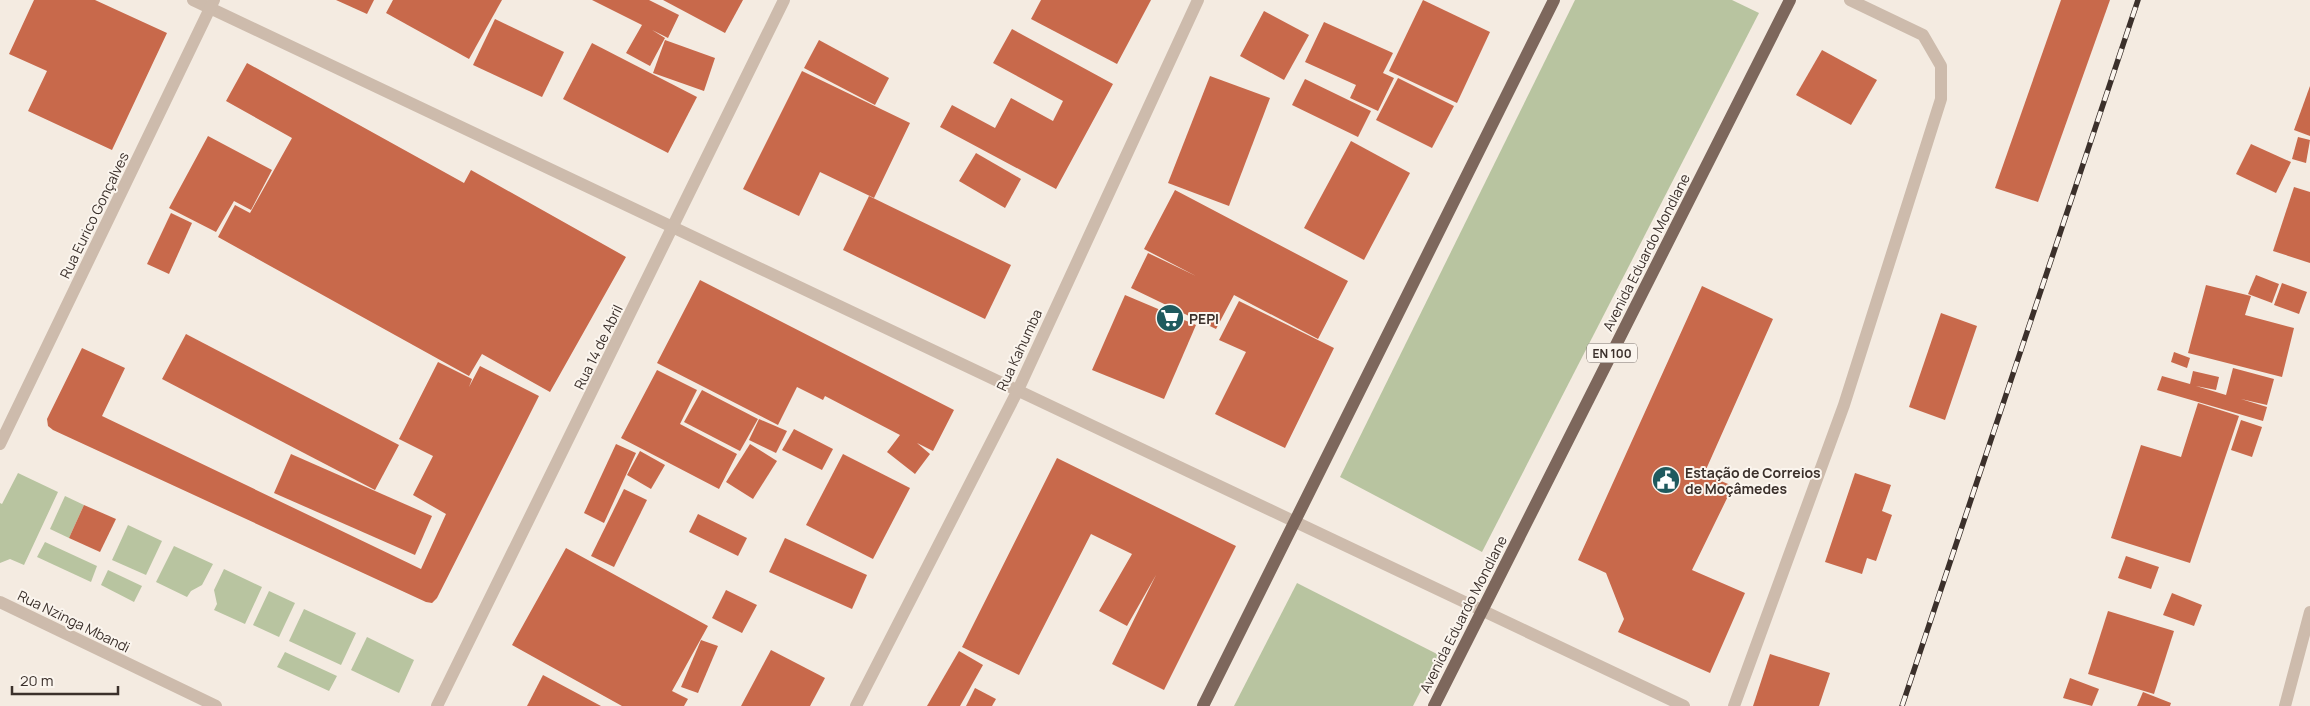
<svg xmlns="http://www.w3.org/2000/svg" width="2310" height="706" viewBox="0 0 2310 706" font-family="Manrope,sans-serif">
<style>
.green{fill:#b8c4a0}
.building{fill:#c8694b}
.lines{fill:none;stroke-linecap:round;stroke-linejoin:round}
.minor{stroke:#cdbbac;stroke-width:12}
.primary{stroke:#7d675c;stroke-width:12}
.rail-casing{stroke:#3b302b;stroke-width:5.5}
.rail{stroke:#fbf5ee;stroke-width:4;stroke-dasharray:11;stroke-linecap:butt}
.labels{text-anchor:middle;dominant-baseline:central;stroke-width:4;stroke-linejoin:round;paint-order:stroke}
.shield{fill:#fbf5ee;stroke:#756b66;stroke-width:1}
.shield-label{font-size:12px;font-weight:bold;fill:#3b302b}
.street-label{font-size:14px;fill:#3b302b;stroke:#fbf5ee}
.poi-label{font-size:14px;font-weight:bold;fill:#3b302b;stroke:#fbf5ee;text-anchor:start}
</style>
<rect width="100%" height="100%" fill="#f4ebe1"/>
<g class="green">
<path d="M 1575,0 L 1732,0 L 1759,13 L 1482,552 L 1340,477 Z"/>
<path d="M 18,473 L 58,492 L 24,565 L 10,559 L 0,563 L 0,503 L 2,504 Z"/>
<path d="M 65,496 L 84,505 L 69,538 L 50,529 Z"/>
<path d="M 128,525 L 162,541 L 146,575 L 112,560 Z"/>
<path d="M 45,542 L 97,566 L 91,582 L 37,557 Z"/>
<path d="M 174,546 L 213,564 L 202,585 L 191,591 L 187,597 L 156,582 Z"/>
<path d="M 224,569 L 262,587 L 245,624 L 214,610 L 217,604 L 214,590 Z"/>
<path d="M 108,570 L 142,586 L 134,602 L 101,585 Z"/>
<path d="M 1297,583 L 1439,655 L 1413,706 L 1234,706 Z"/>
<path d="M 269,591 L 295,603 L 279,637 L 253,625 Z"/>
<path d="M 304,609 L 356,633 L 341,665 L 289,641 Z"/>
<path d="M 367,637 L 414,660 L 399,693 L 351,670 Z"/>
<path d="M 285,652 L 337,676 L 329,691 L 277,667 Z"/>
</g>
<g class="building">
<path d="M 34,0 L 95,0 L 167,33 L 112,150 L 28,111 L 47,71 L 9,54 Z"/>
<path d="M 336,0 L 374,0 L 367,14 Z"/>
<path d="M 393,0 L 502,0 L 469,59 L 386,13 Z"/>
<path d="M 592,0 L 649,0 L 679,15 L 668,38 L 652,30 L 665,38 L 650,66 L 626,53 L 642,25 Z"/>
<path d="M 663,0 L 743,0 L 725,33 Z"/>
<path d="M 1041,0 L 1151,0 L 1117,64 L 1031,19 Z"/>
<path d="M 1423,0 L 1490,32 L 1457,103 L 1389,71 Z"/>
<path d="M 2061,0 L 2110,0 L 2038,202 L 1995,188 Z"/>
<path d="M 1264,11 L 1309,35 L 1284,80 L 1240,56 Z"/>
<path d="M 495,19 L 564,52 L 542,97 L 473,65 Z"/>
<path d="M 1324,22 L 1393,53 L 1383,73 L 1394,78 L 1378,111 L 1350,98 L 1356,85 L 1305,62 Z"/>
<path d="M 1012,29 L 1113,84 L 1056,189 L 940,127 L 952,105 L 995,128 L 1011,98 L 1053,121 L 1063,101 L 993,63 Z"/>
<path d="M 665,40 L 715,58 L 704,91 L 653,73 Z"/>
<path d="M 819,40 L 889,78 L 875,105 L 804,68 Z"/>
<path d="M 592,43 L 697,97 L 668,153 L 563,99 Z"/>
<path d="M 1822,50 L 1877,80 L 1851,125 L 1796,95 Z"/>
<path d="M 247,63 L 464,183 L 471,170 L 626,257 L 550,392 L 482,354 L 469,376 L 218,237 L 235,205 L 250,213 L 292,138 L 226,101 Z"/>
<path d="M 802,71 L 910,123 L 874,198 L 820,172 L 799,216 L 743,189 Z"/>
<path d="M 1210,76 L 1270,98 L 1229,206 L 1168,183 Z"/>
<path d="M 1398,78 L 1454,106 L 1432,148 L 1376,120 Z"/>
<path d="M 1305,79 L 1371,111 L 1358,137 L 1292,105 Z"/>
<path d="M 2310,86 L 2310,136 L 2294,130 Z"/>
<path d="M 208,136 L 272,170 L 251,210 L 234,201 L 216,232 L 169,208 Z"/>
<path d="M 2298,137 L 2310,140 L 2306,163 L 2292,159 Z"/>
<path d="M 1351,141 L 1410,173 L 1364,260 L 1304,228 Z"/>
<path d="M 2251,144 L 2291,162 L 2276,193 L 2236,174 Z"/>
<path d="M 976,153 L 1021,179 L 1005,208 L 959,181 Z"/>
<path d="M 2294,187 L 2310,192 L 2310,263 L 2273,251 Z"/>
<path d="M 1175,190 L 1348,281 L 1318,339 L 1234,295 L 1216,329 L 1131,288 L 1148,253 L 1196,276 L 1144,249 Z"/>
<path d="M 869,196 L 1011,265 L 985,319 L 843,250 Z"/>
<path d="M 171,213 L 192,223 L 169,274 L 147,264 Z"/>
<path d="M 2256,275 L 2279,284 L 2272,303 L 2248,294 Z"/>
<path d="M 700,280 L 954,410 L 933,451 L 917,443 L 930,454 L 915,474 L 887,452 L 900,435 L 825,396 L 823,400 L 797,387 L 778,425 L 657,363 Z"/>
<path d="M 2282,283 L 2307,292 L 2299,314 L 2274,305 Z"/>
<path d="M 2206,285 L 2251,296 L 2245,315 L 2294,328 L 2282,377 L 2188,353 Z"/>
<path d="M 1702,286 L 1773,319 L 1704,474 L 1733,486 L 1692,570 L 1745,593 L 1710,673 L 1618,632 L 1624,619 L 1606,573 L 1578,560 Z"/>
<path d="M 1125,295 L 1196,325 L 1164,399 L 1092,370 Z"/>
<path d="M 1239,301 L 1334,348 L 1285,448 L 1215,414 L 1246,352 L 1219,340 Z"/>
<path d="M 1941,313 L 1977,326 L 1945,420 L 1909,407 Z"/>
<path d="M 186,334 L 399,445 L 375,490 L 162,379 Z"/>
<path d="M 82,348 L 125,368 L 102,416 L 421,569 L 446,514 L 413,495 L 433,456 L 399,439 L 438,362 L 472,379 L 469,387 L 480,366 L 539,396 L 437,598 L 432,603 L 426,602 L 53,430 L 48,426 L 47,419 Z"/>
<path d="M 2174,352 L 2190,358 L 2187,368 L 2171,362 Z"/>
<path d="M 2233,368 L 2274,379 L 2267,405 L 2241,399 L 2267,407 L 2263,421 L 2157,390 L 2162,376 L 2190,384 L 2193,371 L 2219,377 L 2216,390 L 2196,386 L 2226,395 Z"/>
<path d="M 657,370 L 697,390 L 680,424 L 737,454 L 719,489 L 621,438 Z"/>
<path d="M 702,390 L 758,419 L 740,451 L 684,422 Z"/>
<path d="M 2198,403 L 2239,416 L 2190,563 L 2111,538 L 2141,445 L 2181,457 Z"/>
<path d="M 759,419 L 787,431 L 776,453 L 749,440 Z"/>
<path d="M 2241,420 L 2262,427 L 2252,457 L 2231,450 Z"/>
<path d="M 794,429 L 833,449 L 822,470 L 782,450 Z"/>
<path d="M 616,444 L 636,453 L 604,523 L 584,513 Z"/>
<path d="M 750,444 L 777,461 L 753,499 L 726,482 Z"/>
<path d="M 640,451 L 665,465 L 651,489 L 627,475 Z"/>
<path d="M 291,454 L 432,516 L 415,555 L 274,493 Z"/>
<path d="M 843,454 L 910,488 L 873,559 L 806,525 Z"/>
<path d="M 1057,458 L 1236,546 L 1164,690 L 1112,664 L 1156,575 L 1127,626 L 1099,611 L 1132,554 L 1091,534 L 1019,675 L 962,647 Z"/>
<path d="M 1855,473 L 1891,485 L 1882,511 L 1892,515 L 1876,561 L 1867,558 L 1862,574 L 1825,562 Z"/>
<path d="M 624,489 L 647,500 L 614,567 L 591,556 Z"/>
<path d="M 84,505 L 116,519 L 100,552 L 69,538 Z"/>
<path d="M 698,514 L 747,538 L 738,556 L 689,532 Z"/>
<path d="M 785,538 L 867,575 L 852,609 L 769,572 Z"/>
<path d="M 566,548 L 708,626 L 672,691 L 688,699 L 684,706 L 622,706 L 512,645 Z"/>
<path d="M 2126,556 L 2159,567 L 2151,589 L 2118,578 Z"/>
<path d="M 726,590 L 757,605 L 742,633 L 712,618 Z"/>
<path d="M 2172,593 L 2202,605 L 2194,626 L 2163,615 Z"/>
<path d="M 2108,611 L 2174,631 L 2154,694 L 2088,674 Z"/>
<path d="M 701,640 L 718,646 L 698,693 L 681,687 Z"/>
<path d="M 771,650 L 825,678 L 810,706 L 741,706 Z"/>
<path d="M 959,651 L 983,665 L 960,706 L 927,706 Z"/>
<path d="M 1770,654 L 1830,673 L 1819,706 L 1753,706 Z"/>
<path d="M 543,675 L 601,706 L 527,706 Z"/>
<path d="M 2070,678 L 2099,689 L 2092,706 L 2063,698 Z"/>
<path d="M 975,688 L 996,699 L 992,706 L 966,706 Z"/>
<path d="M 2143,692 L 2171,703 L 2170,706 L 2137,706 Z"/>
</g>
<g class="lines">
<g class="minor">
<path d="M 193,0 L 1684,706"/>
<path d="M 0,444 L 214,0"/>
<path d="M 0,602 L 216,706"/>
<path d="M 437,706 L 784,0"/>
<path d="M 856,706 L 1018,390 L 1198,0"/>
<path d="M 1734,706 L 1844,405 L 1941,99 L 1941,66 L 1923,35 L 1850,0"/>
<path d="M 2285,706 L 2310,612"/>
</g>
<g class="primary">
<path d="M 1203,706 L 1554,0"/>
<path d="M 1434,706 L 1790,0"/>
</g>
<defs>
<path id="rail" d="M 1902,706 L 2138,0"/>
</defs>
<use href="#rail" class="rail-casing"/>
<use href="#rail" class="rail"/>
</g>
<defs>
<symbol id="supermarket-disc" viewBox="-11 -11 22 22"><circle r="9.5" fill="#1f5a5e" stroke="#fbf5ee"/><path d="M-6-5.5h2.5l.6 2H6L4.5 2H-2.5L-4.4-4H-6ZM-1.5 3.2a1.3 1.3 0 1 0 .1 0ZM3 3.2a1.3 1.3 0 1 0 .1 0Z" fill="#fff"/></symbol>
<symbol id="civic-disc" viewBox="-11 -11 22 22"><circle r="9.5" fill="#1f5a5e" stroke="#fbf5ee"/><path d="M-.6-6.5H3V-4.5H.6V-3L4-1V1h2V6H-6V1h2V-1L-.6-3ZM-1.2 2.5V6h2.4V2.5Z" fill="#fff"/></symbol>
</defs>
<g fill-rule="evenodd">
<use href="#supermarket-disc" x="1154" y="302" width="32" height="32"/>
<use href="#civic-disc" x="1650" y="464" width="32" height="32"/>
</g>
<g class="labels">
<rect class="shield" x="1587" y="343.5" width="50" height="19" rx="4"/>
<g class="shield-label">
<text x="1612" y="353">EN 100</text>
</g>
<g class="street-label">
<text transform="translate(94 215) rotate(-64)">Rua Eurico Gonçalves</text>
<text transform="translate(1646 252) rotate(-63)">Avenida Eduardo Mondlane</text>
<text transform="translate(598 347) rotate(-64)">Rua 14 de Abril</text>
<text transform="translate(1019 350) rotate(-65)">Rua Kahumba</text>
<text transform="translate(1463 614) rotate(-63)">Avenida Eduardo Mondlane</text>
<text transform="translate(74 621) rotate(26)">Rua Nzinga Mbandi</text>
</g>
<g class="poi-label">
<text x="1189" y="318">PEPI</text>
<text x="1685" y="472">Estação de Correios<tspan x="1685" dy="16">de Moçâmedes</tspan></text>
</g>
</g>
<path d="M12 686v8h106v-8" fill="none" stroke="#3b302b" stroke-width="2.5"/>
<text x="20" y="686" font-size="15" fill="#3b302b" stroke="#fbf5ee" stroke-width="4" paint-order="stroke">20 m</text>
</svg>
